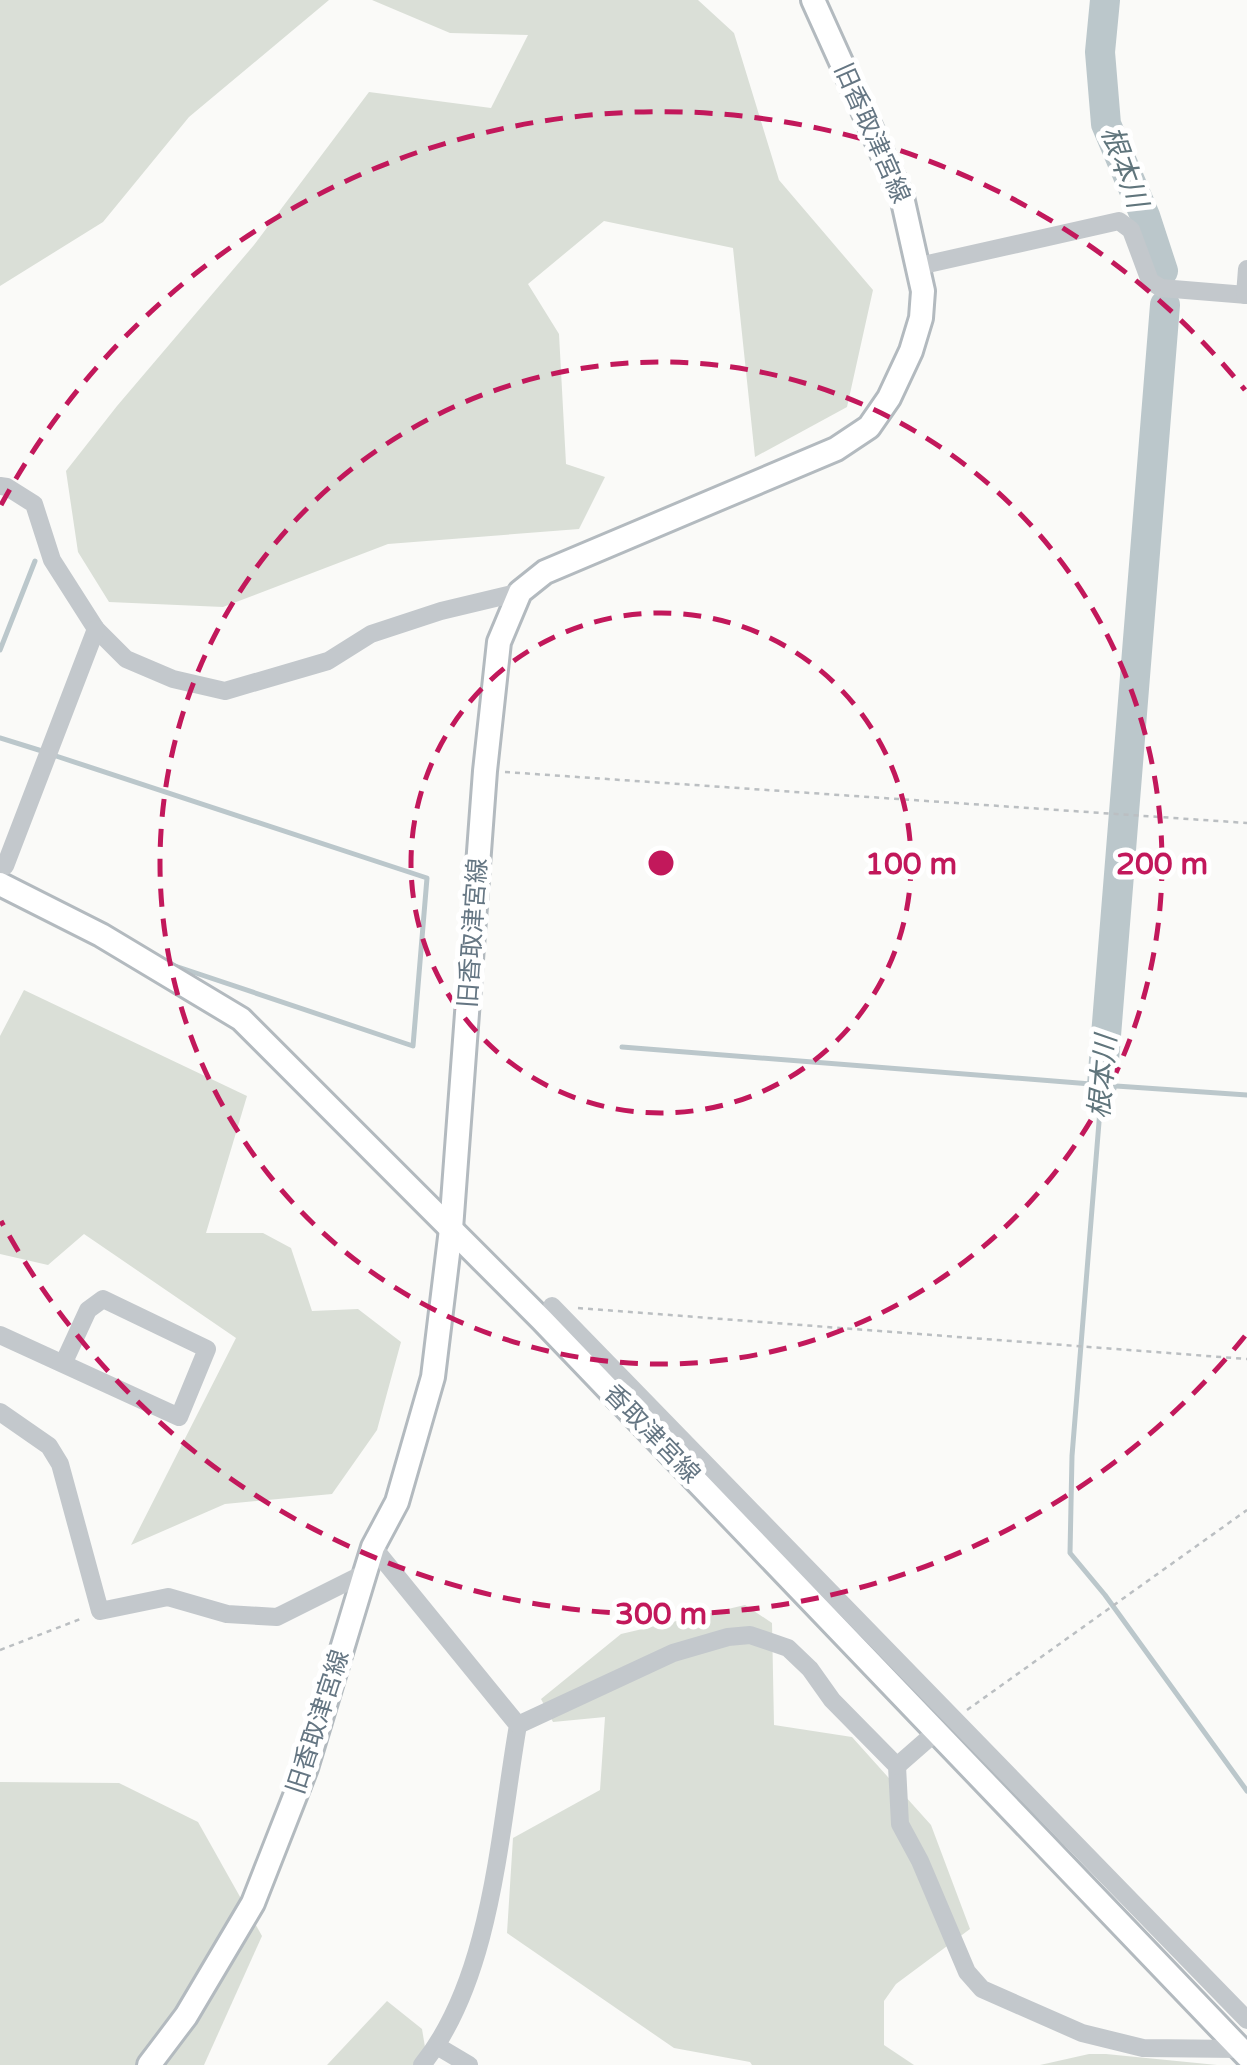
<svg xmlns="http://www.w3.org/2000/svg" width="1247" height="2065" viewBox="0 0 1247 2065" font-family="'Varela Round','Noto Sans JP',sans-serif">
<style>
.green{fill:#dadfd7}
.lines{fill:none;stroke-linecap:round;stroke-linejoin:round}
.stream{stroke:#bbc7cb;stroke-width:5}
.river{stroke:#bbc7cb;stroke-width:30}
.secondary-casing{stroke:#b3babf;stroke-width:28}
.path{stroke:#bbbfc2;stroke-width:2.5;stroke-dasharray:5 5;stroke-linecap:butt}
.street{stroke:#c3c8cc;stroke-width:18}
.secondary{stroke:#fff;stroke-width:22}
.ring{fill:none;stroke:#c2185b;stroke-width:5;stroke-dasharray:18 12}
.labels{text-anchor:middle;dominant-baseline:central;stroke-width:10;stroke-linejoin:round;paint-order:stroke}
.street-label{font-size:25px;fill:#657683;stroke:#fff}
.water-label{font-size:28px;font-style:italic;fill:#60757c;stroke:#fff}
.centre{fill:#c2185b;stroke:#fff;stroke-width:5}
.ring-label{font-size:30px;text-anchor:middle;font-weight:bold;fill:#c2185b;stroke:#fff;stroke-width:10;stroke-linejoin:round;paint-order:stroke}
</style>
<rect width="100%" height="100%" fill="#fafaf8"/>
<g class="green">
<path d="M 0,0 L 329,0 L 189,117 L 103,222 L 0,286 Z"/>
<path d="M 372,0 L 698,0 L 734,33 L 779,180 L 873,290 L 847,407 L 755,457 L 733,248 L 604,221 L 528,284 L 559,334 L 566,464 L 605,477 L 579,529 L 388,544 L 223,607 L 109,602 L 78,552 L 66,471 L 117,406 L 254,245 L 369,92 L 491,108 L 528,35 L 450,33 Z"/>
<path d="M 24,990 L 247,1096 L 206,1233 L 263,1233 L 291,1248 L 312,1311 L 358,1309 L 401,1342 L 377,1430 L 332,1494 L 225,1504 L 131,1545 L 236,1338 L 84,1234 L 48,1265 L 0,1254 L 0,1036 Z"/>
<path d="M 745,1605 L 772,1623 L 774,1725 L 852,1737 L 931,1825 L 970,1929 L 896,1984 L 884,2001 L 884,2045 L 914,2065 L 752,2065 L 750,2062 L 674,2048 L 507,1933 L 513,1838 L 600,1790 L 605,1717 L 553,1722 L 541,1699 L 621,1634 Z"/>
<path d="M 0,1782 L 119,1783 L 198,1822 L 262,1936 L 204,2065 L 0,2065 Z"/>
<path d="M 387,2001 L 422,2029 L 428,2065 L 327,2065 Z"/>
<path d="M 1089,2054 L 1106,2054 L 1217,2065 L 1040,2065 Z"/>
</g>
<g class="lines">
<g class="stream">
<path d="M 0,650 L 35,561"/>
<path d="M 0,738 L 42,751"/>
<path d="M 53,755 L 427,878 L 413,1046 L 172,965"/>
<path d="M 622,1047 L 1091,1084"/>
<path d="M 1102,1085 L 1072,1456 L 1070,1553 L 1105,1595 L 1247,1791"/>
<path d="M 1116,1086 L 1247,1095"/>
</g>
<g class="river">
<path d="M 1105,0 L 1100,52 L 1106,124 L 1145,216 L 1163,271"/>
<path d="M 1102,1085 L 1165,305"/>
</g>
<defs>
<g id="secondary">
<path d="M 0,884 L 101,935 L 241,1019 L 542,1320 L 1247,2056"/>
<path d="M 149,2065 L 186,2016 L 253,1903 L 306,1768 L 365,1573 L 373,1547 L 397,1502 L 433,1377 L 451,1229 L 485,771 L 499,642 L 520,592 L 545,572 L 836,449 L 869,427 L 889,398 L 911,351 L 921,318 L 923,291 L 902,197 L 813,0"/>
</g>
</defs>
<use href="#secondary" class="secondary-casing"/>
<g class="path">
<path d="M 505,772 L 1247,823"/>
<path d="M 578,1308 L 1247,1359"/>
<path d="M 0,1650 L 83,1618"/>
<path d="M 967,1710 L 1247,1510"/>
</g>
<g class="street">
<path d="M 919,266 L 1119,221 L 1131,230 L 1150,281 L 1161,288 L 1247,295"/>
<path d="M 1245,295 L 1247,269"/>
<path d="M 0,486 L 7,487 L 34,504 L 52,560 L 96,629 L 126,659 L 173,679 L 225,691 L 328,661 L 371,634 L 441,611 L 520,592"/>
<path d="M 0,864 L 5,866 L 96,629"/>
<path d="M 552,1306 L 1247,2020"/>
<path d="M 0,1335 L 179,1417 L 207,1349 L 103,1299 L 88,1310 L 64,1362"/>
<path d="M 0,1412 L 49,1446 L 60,1464 L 100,1611 L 168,1597 L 227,1614 L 277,1617 L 365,1573"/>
<path d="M 373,1547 L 518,1725 C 499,1834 492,1978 422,2065"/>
<path d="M 518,1725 L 673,1653 L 728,1637 L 750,1635 L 788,1648 L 810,1669 L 832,1700 L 897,1766 L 900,1824 L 920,1861 L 967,1972 L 982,1989 L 1082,2033 L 1143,2048 L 1240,2049"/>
<path d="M 897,1766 L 937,1731"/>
<path d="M 437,2046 L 469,2065"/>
</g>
<use href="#secondary" class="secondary"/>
</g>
<g class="ring">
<circle cx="661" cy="863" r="250"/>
<circle cx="661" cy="863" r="501"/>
<path d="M1245 1336A751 751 0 0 1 1 1221M1 505A751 751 0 0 1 1245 390"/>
</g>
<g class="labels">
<g class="street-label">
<text transform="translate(872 133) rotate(66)">旧香取津宮線</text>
<text transform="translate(473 933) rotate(-86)">旧香取津宮線</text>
<text transform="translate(652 1434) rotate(46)">香取津宮線</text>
<text transform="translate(318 1722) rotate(-72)">旧香取津宮線</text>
</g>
<g class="water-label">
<text transform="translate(1124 167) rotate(70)">根本川</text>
<text transform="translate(1103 1077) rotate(-85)">根本川</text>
</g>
</g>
<circle cx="661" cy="863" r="15" class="centre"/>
<g class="ring-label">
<text x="911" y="874">100 m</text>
<text x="1162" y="874">200 m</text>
<text x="661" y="1624">300 m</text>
</g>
</svg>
